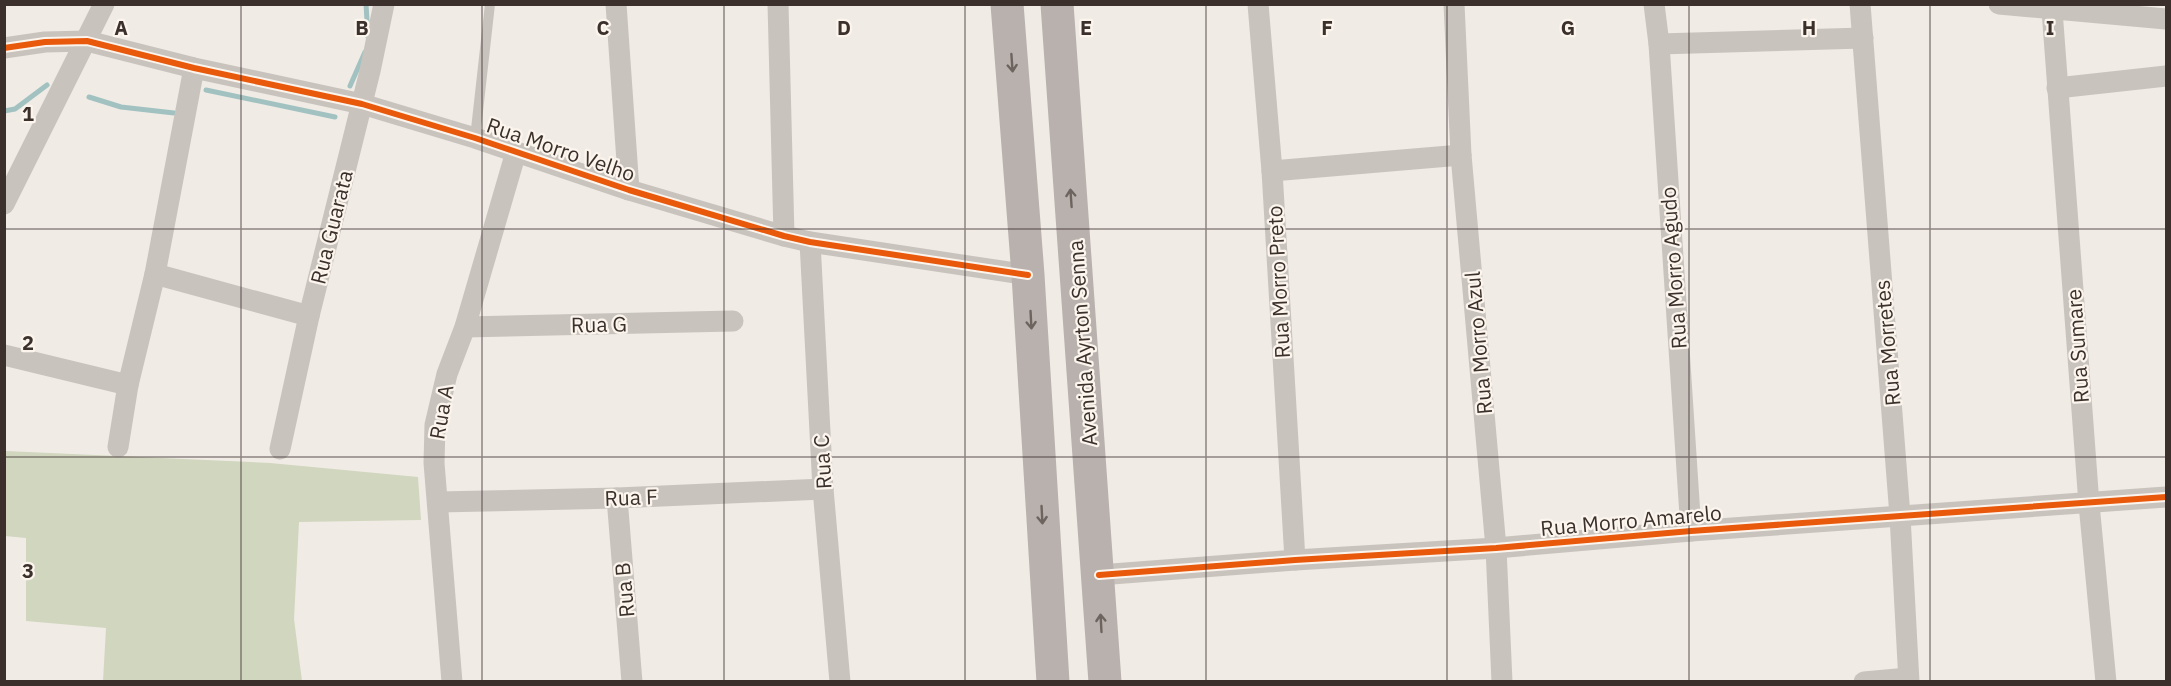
<svg xmlns="http://www.w3.org/2000/svg" width="2171" height="686" viewBox="0 0 2171 686" font-family="'IBM Plex Sans',sans-serif">
<style>
.park{fill:#d1d6bf}
.lines{fill:none;stroke-linecap:round;stroke-linejoin:round}
.stream{stroke:#a1c2c1;stroke-width:5}
.service{stroke:#c9c3be;stroke-width:10}
.minor{stroke:#c9c3be;stroke-width:21}
.primary{stroke:#b8b1ad;stroke-width:33}
.cycleway-casing{stroke:#fbf5ee;stroke-width:10}
.cycleway{stroke:#e8590c;stroke-width:6}
.oneway{stroke:#6d645f}
.grid{fill:none;stroke:#3b302b;stroke-width:1.5;stroke-opacity:0.55}
.labels{text-anchor:middle;dominant-baseline:central;stroke-width:4.5;stroke-linejoin:round;paint-order:stroke}
.street-label{font-size:21px;fill:#3b302b;stroke:#fbf5ee}
.grid-label{font-size:20px;text-anchor:middle;font-weight:bold;fill:#3b302b;stroke:#fbf5ee;stroke-width:4.5;stroke-linejoin:round;paint-order:stroke}
</style>
<rect width="100%" height="100%" fill="#f0ebe5"/>
<path class="park" d="M 5,451 L 270,463 L 418,477 L 421,520 L 299,522 L 294,619 L 302,681 L 103,681 L 106,628 L 26,621 L 26,538 L 5,536 Z"/>
<g class="lines">
<g class="stream">
<path d="M 366,4 L 368,37"/>
<path d="M 350,86 L 365,52"/>
<path d="M 206,90 L 335,117"/>
<path d="M 89,97 L 121,107 L 174,113"/>
<path d="M 4,111 L 15,109 L 47,85"/>
</g>
<path class="service" d="M 475,138 L 490,4"/>
<g class="minor">
<path d="M 616,4 L 629,190"/>
<path d="M 778,4 L 784,236"/>
<path d="M 1258,4 L 1272,171 L 1295,560"/>
<path d="M 1454,4 L 1461,155 L 1496,548 L 1502,682"/>
<path d="M 1654,4 L 1659,44 L 1691,531"/>
<path d="M 1860,4 L 1900,516 L 1909,682"/>
<path d="M 1999,4 L 2166,19"/>
<path d="M 2052,10 L 2089,504 L 2106,682"/>
<path d="M 1659,44 L 1863,38"/>
<path d="M 4,48 L 45,42 L 87,41 L 194,68 L 362,104 L 475,138 L 629,190 L 784,236 L 810,242 L 1028,275"/>
<path d="M 2057,88 L 2166,76"/>
<path d="M 1272,171 L 1461,155"/>
<path d="M 4,204 L 104,4"/>
<path d="M 810,242 L 823,489 L 840,682"/>
<path d="M 155,274 L 309,316"/>
<path d="M 465,327 L 733,321"/>
<path d="M 4,355 L 128,385"/>
<path d="M 118,447 L 128,385 L 155,274 L 194,68"/>
<path d="M 280,449 L 309,316 L 370,71 L 384,4"/>
<path d="M 617,498 L 632,682"/>
<path d="M 438,502 L 617,498 L 823,489"/>
<path d="M 1099,575 L 1295,560 L 1496,548 L 1691,531 L 2166,497"/>
<path d="M 452,682 L 434,463 L 435,425 L 447,374 L 465,327 L 516,152"/>
<path d="M 1864,682 L 1908,678"/>
</g>
<g class="primary">
<path d="M 1007,4 L 1028,275 L 1053,682"/>
<path d="M 1057,4 L 1105,682"/>
</g>
<defs>
<g id="cycleway">
<path d="M 4,48 L 45,42 L 87,41 L 194,68 L 362,104 L 475,138 L 629,190 L 784,236 L 810,242 L 1028,275"/>
<path d="M 1099,575 L 1295,560 L 1496,548 L 1691,531 L 2166,497"/>
</g>
</defs>
<use href="#cycleway" class="cycleway-casing"/>
<use href="#cycleway" class="cycleway"/>
</g>
<defs><path id="oneway-shaft" d="M-6 0H5M1.5-3L5.5 0L1.5 3" fill="none" stroke-width="1.6" stroke-linecap="round" stroke-linejoin="round" transform="scale(1.5)"/></defs>
<g class="oneway">
<use href="#oneway-shaft" transform="translate(1012 63) rotate(86)"/>
<use href="#oneway-shaft" transform="translate(1071 198) rotate(-94)"/>
<use href="#oneway-shaft" transform="translate(1031 320) rotate(87)"/>
<use href="#oneway-shaft" transform="translate(1042 515) rotate(87)"/>
<use href="#oneway-shaft" transform="translate(1101 623) rotate(-93)"/>
</g>
<path class="grid" d="M 241,4 L 241,682M 482,4 L 482,682M 724,4 L 724,682M 965,4 L 965,682M 1206,4 L 1206,682M 1447,4 L 1447,682M 1689,4 L 1689,682M 1930,4 L 1930,682M 4,229 L 2166,229M 4,457 L 2166,457"/>
<g class="labels">
<g class="street-label">
<text transform="translate(561 149) rotate(19)">Rua Morro Velho</text>
<text transform="translate(331 227) rotate(-76)">Rua Guarata</text>
<text transform="translate(1673 268) rotate(-94)">Rua Morro Agudo</text>
<text transform="translate(1278 282) rotate(-93)">Rua Morro Preto</text>
<text transform="translate(599 324) rotate(-1)">Rua G</text>
<text transform="translate(1082 343) rotate(-94)">Avenida Ayrton Senna</text>
<text transform="translate(1478 343) rotate(-95)">Rua Morro Azul</text>
<text transform="translate(1887 343) rotate(-95)">Rua Morretes</text>
<text transform="translate(2077 346) rotate(-94)">Rua Sumare</text>
<text transform="translate(441 412) rotate(-80)">Rua A</text>
<text transform="translate(822 462) rotate(-93)">Rua C</text>
<text transform="translate(631 497) rotate(-2)">Rua F</text>
<text transform="translate(1631 520) rotate(-5)">Rua Morro Amarelo</text>
<text transform="translate(624 590) rotate(-95)">Rua B</text>
</g>
</g>
<g class="grid-label">
<text x="121" y="35">A</text>
<text x="362" y="35">B</text>
<text x="603" y="35">C</text>
<text x="844" y="35">D</text>
<text x="1086" y="35">E</text>
<text x="1327" y="35">F</text>
<text x="1568" y="35">G</text>
<text x="1809" y="35">H</text>
<text x="2050" y="35">I</text>
<text x="28" y="121">1</text>
<text x="28" y="350">2</text>
<text x="28" y="578">3</text>
</g>
<rect width="2171" height="686" fill="none" stroke="#3b302b" stroke-width="12"/>
</svg>
